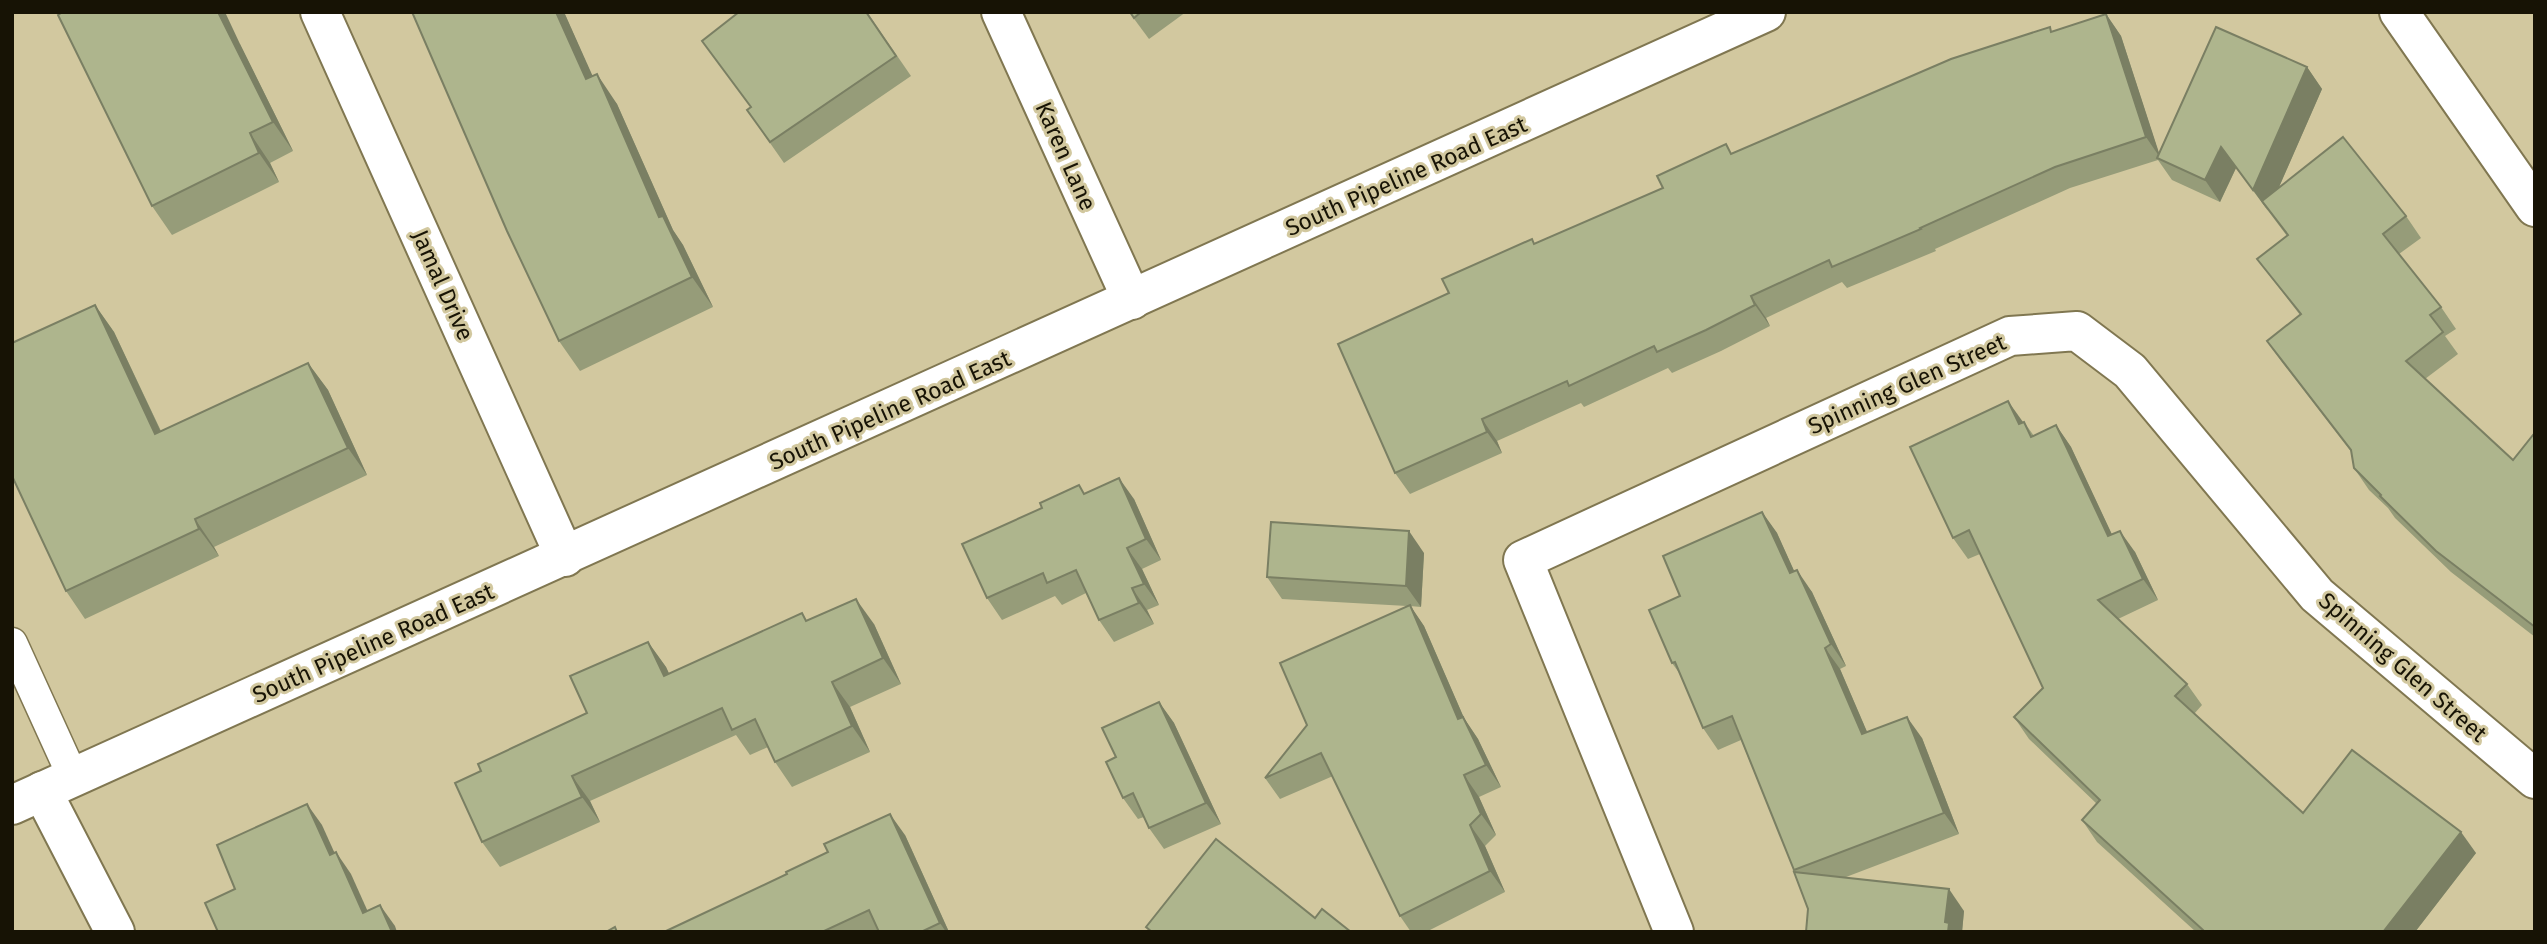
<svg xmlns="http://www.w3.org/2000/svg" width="2547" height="944" viewBox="0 0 2547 944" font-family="'Fira Sans',sans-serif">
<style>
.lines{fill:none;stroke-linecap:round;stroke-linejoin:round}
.service-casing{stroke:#807751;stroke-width:33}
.minor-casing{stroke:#807751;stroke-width:42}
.tertiary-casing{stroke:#807751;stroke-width:42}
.service{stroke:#fff;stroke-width:30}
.minor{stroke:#fff;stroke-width:38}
.tertiary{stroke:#fff;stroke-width:38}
.wall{fill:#969c79}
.shaded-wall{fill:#7a7f63}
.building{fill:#aeb58d;stroke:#7a7f63;stroke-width:2}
.labels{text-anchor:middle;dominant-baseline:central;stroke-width:6;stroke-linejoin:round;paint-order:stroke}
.street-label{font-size:23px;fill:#171305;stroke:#d2c89f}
</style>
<rect width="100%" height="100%" fill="#d2c89f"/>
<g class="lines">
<defs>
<path id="service" d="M 12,643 L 73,777"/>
<g id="minor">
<path d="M 320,12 L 565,557"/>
<path d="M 1001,12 L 1132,300"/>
<path d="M 2399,12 L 2535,207"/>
<path d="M 42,791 L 115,932"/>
<path d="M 1674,932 L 1523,560 L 2010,336 L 2077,331 L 2130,371 L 2317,595 L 2535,779"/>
</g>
<path id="tertiary" d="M 12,805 L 1766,12"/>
</defs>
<use href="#service" class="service-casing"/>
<use href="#minor" class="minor-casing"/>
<use href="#tertiary" class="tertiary-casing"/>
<use href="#service" class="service"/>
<use href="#minor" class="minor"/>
<use href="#tertiary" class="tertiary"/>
</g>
<g class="wall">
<path d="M 412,12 L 564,12 L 592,76 L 617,104 L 673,230 L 683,245 L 713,307 L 580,371 L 559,341 Z"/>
<path d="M 736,12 L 867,12 L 911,76 L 784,163 L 747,110 L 751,107 L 702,41 L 738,14 Z"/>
<path d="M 1129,12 L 1186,12 L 1149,39 Z"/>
<path d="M 61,13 L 240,44 L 293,151 L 270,163 L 279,182 L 172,235 L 152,206 Z"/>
<path d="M 2106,14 L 2121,36 L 2159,154 L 2307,67 L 2322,89 L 2279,187 L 2406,216 L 2421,238 L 2399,254 L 2441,307 L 2456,329 L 2445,336 L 2458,354 L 2425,379 L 2513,460 L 2535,436 L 2535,637 L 2451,572 L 2395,518 L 2388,508 L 2369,490 L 2354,468 L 2352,453 L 2282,362 L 2267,341 L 2300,315 L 2257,259 L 2287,236 L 2236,168 L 2220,202 L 2172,180 L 2158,160 L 2070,188 L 1935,249 L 1936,251 L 1847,288 L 1842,282 L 1766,318 L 1770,326 L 1721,351 L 1672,373 L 1668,368 L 1584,407 L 1581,403 L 1497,441 L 1502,453 L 1410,494 L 1395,473 L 1449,293 L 1535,244 L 1663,188 L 1732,153 L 2053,32 Z"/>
<path d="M 95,305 L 114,332 L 161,431 L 308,363 L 328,390 L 367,475 L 214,547 L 219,556 L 85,619 L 66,591 Z"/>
<path d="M 2024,422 L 2034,436 L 2056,425 L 2071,447 L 2112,535 L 2135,552 L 2158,600 L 2118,619 L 2187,684 L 2202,705 L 2194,714 L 2303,813 L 2476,853 L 2415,932 L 2196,932 L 2097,842 L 2082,820 L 2097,804 L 2029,739 L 2014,717 L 2043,688 L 1980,554 L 1968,559 L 1953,538 Z"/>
<path d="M 1085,493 L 1134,499 L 1161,560 L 1142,569 L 1159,605 L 1147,610 L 1154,624 L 1114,642 L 1099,620 L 1086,593 L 1062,605 L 1055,596 L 1002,620 L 987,598 Z"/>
<path d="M 1762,512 L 1777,533 L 1794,571 L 1812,592 L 1846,666 L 1840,669 L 1867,732 L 1922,738 L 1959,834 L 1846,877 L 1964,911 L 1962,932 L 1806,932 L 1808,909 L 1795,872 L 1741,740 L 1718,750 L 1703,728 L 1680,674 L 1672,663 L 1680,596 Z"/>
<path d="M 1424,553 L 1421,607 L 1410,606 L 1424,626 L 1464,718 L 1478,739 L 1501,787 L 1479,797 L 1496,835 L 1485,846 L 1505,892 L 1426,932 L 1411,932 L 1400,916 L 1333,776 L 1280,799 L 1265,778 L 1407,606 L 1282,599 L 1267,577 Z"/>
<path d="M 802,613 L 807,621 L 874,624 L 901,684 L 850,707 L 870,752 L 792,787 L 775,762 L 768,747 L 750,755 L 736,735 L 590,801 L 600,822 L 500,867 L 482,842 L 481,771 L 587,713 L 648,642 L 666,667 L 669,674 Z"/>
<path d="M 1159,702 L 1174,723 L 1221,824 L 1164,849 L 1149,828 L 1144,817 L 1138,819 L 1123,798 L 1116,757 Z"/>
<path d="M 905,835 L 949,932 L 664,932 Z"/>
</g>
<g class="shaded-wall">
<path d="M 218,12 L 225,12 L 240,44 L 293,151 L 273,122 Z"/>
<path d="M 556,12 L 564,12 L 607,108 L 586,79 Z"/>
<path d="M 2106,14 L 2121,36 L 2161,159 L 2146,137 Z"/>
<path d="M 2307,67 L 2322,89 L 2269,210 L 2262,201 L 2268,211 L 2253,190 Z"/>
<path d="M 597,74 L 617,104 L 673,230 L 683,245 L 713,307 L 692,277 L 659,217 Z"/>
<path d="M 250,133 L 270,163 L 279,182 L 259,153 Z"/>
<path d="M 2221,147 L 2236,168 L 2220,202 L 2205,180 Z"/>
<path d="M 1751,296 L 1766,318 L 1770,326 L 1755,305 Z"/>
<path d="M 95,305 L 114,332 L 175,462 L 155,434 Z"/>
<path d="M 308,363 L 328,390 L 367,475 L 348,448 Z"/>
<path d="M 2008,401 L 2023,422 L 2019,424 Z"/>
<path d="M 1482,419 L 1497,441 L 1502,453 L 1487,432 Z"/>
<path d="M 2056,425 L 2071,447 L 2123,558 L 2108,536 Z"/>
<path d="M 1119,478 L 1134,499 L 1161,560 L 1146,539 Z"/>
<path d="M 1762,512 L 1777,533 L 1805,595 L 1790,573 Z"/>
<path d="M 195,519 L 214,547 L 219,556 L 199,529 Z"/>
<path d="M 1409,531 L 1424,553 L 1421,607 L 1406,586 Z"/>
<path d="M 2120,531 L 2135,552 L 2158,600 L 2143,579 Z"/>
<path d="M 1127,548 L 1142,569 L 1159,605 L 1144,584 Z"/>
<path d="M 1797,570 L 1812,592 L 1846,666 L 1831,644 Z"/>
<path d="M 1132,588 L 1147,610 L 1154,624 L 1139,603 Z"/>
<path d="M 856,599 L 874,624 L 901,684 L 883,658 Z"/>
<path d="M 1410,605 L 1424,626 L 1464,718 L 1478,739 L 1501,787 L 1486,765 L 1458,719 Z"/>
<path d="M 648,642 L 666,667 L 682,701 L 664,676 Z"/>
<path d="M 1825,648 L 1840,669 L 1877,755 L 1862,734 Z"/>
<path d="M 832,682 L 850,707 L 870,752 L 852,726 Z"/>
<path d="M 1159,702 L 1174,723 L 1221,824 L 1206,803 Z"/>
<path d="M 1907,717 L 1922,738 L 1959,834 L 1944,813 Z"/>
<path d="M 1464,775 L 1479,797 L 1496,835 L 1481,814 Z"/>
<path d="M 572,776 L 590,801 L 600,822 L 582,797 Z"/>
<path d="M 307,804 L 322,825 L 345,876 L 330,855 Z"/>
<path d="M 890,814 L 905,835 L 949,932 L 946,932 L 940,923 Z"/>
<path d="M 1470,825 L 1485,846 L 1505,892 L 1490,871 Z"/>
<path d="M 2461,832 L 2476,853 L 2415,932 L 2383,932 Z"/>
<path d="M 336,852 L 351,874 L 377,932 L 363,913 Z"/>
<path d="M 1949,889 L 1964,911 L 1962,932 L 1948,932 L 1945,922 Z"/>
<path d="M 380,905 L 395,926 L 397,932 L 392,932 Z"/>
</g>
<g class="building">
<path d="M 61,12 L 218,12 L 273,122 L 250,133 L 259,153 L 152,206 L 58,15 L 61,13 Z"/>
<path d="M 412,12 L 556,12 L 586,79 L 597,74 L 659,217 L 663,216 L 692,277 L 559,341 L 507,231 Z"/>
<path d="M 739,12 L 866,12 L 896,56 L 770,142 L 747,110 L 751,107 L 702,41 Z"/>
<path d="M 1130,12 L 1141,12 L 1134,18 Z"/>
<path d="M 2106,14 L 2146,137 L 2055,167 L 1920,228 L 1921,229 L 1832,267 L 1829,260 L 1751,296 L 1755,305 L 1706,330 L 1657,352 L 1654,346 L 1569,386 L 1567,381 L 1482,419 L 1487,432 L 1395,473 L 1338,344 L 1449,293 L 1442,279 L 1532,239 L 1534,244 L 1663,188 L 1657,176 L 1726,144 L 1731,154 L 1951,59 L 2050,27 L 2051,32 Z"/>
<path d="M 2216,27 L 2307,67 L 2253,190 L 2221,147 L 2205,180 L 2157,158 Z"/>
<path d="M 2343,137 L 2406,216 L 2383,234 L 2441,307 L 2430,315 L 2443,332 L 2406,361 L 2513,460 L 2533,435 L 2535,436 L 2535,627 L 2436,551 L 2380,496 L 2381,495 L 2354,468 L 2351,450 L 2267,341 L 2301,314 L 2257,259 L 2288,235 L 2262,201 Z"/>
<path d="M 95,305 L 155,434 L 308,363 L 348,448 L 195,519 L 199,529 L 66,591 L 12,476 L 12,343 Z"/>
<path d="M 2008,401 L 2019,424 L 2024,422 L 2031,437 L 2056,425 L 2108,536 L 2120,531 L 2143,579 L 2098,600 L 2187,684 L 2175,696 L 2303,813 L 2352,750 L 2461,832 L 2383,932 L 2202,932 L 2203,930 L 2082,820 L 2100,800 L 2014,717 L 2043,688 L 1969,530 L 1953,538 L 1910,447 Z"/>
<path d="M 1119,478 L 1146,539 L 1127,548 L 1144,584 L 1132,588 L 1139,603 L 1099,620 L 1076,570 L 1047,583 L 1043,573 L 987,598 L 962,544 L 1042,508 L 1040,503 L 1079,485 L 1084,494 Z"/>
<path d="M 1762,512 L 1790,573 L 1797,570 L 1831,644 L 1825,648 L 1862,734 L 1907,717 L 1944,813 L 1794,870 L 1732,716 L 1703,728 L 1675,662 L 1672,663 L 1649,610 L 1680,596 L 1663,556 Z"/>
<path d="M 1271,522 L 1409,531 L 1406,586 L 1267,577 Z"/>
<path d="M 856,599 L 883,658 L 832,682 L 852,726 L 775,762 L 755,719 L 732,730 L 722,708 L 572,776 L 582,797 L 482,842 L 455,783 L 481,771 L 478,764 L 587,713 L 570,676 L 648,642 L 664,676 L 802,613 L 806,621 Z"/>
<path d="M 1410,605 L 1458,719 L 1463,717 L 1486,765 L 1464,775 L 1481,814 L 1470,825 L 1490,871 L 1400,916 L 1321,753 L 1265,778 L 1307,725 L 1280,663 Z"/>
<path d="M 1159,702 L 1206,803 L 1149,828 L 1133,793 L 1123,798 L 1106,762 L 1116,757 L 1102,728 Z"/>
<path d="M 307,804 L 330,855 L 336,852 L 363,913 L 380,905 L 392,932 L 218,932 L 205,903 L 235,889 L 217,845 Z"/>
<path d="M 890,814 L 940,923 L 921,932 L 879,932 L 869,910 L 822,932 L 664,932 L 787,874 L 786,872 L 828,852 L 824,844 Z"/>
<path d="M 1216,839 L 1315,918 L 1322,909 L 1351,932 L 1152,932 L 1146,927 Z"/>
<path d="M 1794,872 L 1949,889 L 1945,922 L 1949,923 L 1948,932 L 1806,932 L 1808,909 Z"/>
<path d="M 615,927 L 617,932 L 606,932 Z"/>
</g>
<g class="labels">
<g class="street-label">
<text transform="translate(1066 156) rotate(66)">Karen Lane</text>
<text transform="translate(1406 176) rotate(-24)">South Pipeline Road East</text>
<text transform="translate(443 285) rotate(66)">Jamal Drive</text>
<text transform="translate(1907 384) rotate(-24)">Spinning Glen Street</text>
<text transform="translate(890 410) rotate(-24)">South Pipeline Road East</text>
<text transform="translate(373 643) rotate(-24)">South Pipeline Road East</text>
<text transform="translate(2403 667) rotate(41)">Spinning Glen Street</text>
</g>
</g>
<rect width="2547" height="944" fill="none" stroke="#171305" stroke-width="28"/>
</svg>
